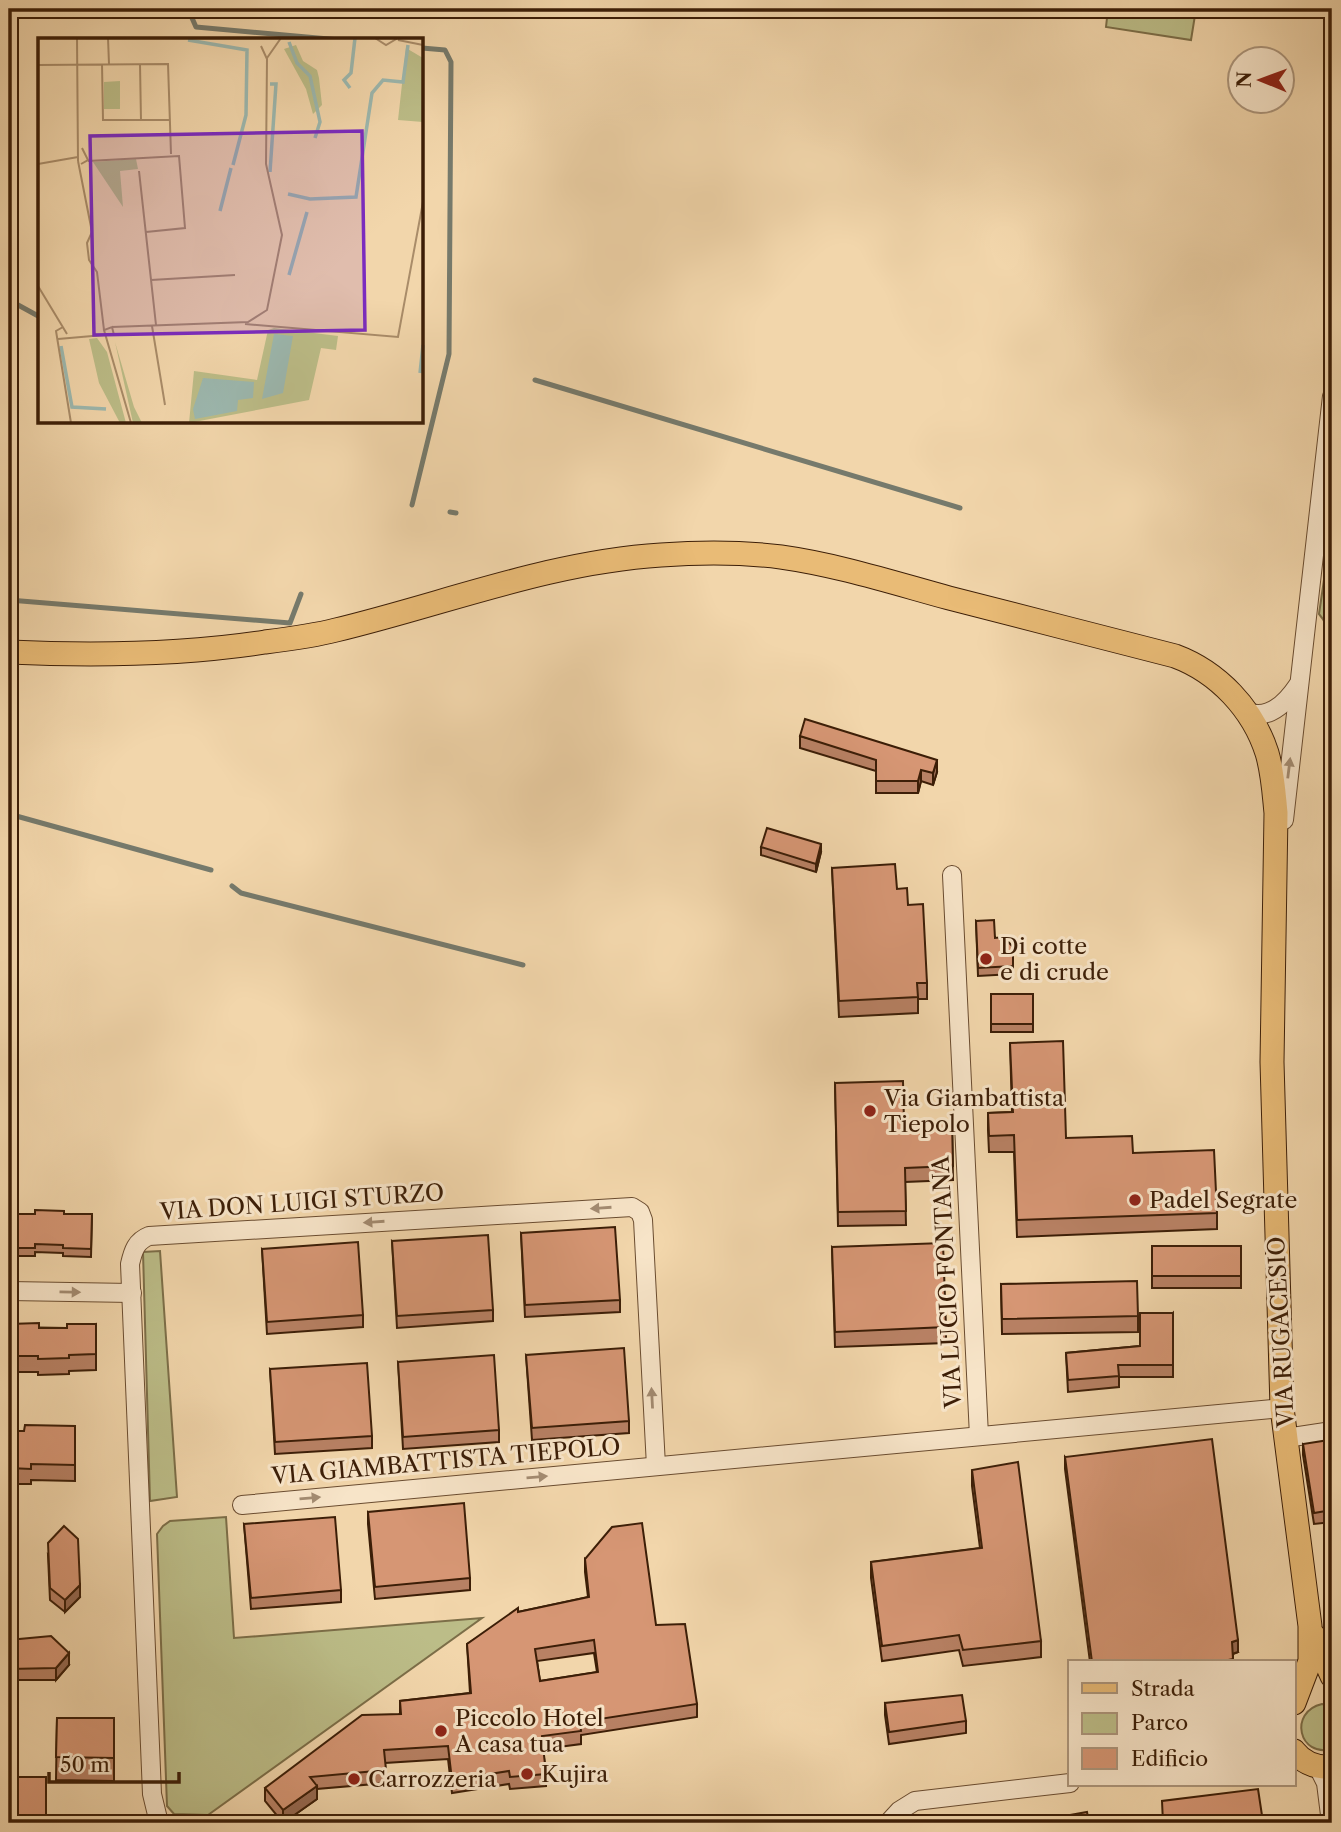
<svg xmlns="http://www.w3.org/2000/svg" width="1341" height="1832" viewBox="0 0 1341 1832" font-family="'Libre Caslon Text',serif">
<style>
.green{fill:#bcbd88;stroke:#7c6e48;stroke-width:2}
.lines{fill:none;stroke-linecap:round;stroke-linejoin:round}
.stream{stroke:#767a6c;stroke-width:5}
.minor-casing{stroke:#6a4c30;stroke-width:20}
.major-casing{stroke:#3c1e07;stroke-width:25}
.minor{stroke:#f7e4c8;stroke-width:18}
.major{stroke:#e9bb76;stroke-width:23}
.wall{fill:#b88164;stroke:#3c1e07;stroke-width:2;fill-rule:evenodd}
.shaded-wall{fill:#966951;stroke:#3c1e07;stroke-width:2}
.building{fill:#d69674;stroke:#3c1e07;stroke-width:2;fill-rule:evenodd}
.oneway{fill:#a38b71}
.poi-dot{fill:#8f2418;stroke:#f7e4c8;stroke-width:2.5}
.labels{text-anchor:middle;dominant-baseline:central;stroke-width:6;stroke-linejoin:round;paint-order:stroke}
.poi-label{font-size:23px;fill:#3c1e07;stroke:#f7e4c8;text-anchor:start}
.street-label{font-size:23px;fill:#3c1e07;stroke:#f7e4c8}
.inset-river{fill:none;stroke:#9cb8af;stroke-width:3.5}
.inset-road{fill:none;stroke:#a98c69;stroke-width:2}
.view{fill:#7b2cbf;fill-opacity:0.15;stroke:#7b2cbf;stroke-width:3.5}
.inset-edge{fill:none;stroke:#3c1e07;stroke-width:3.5}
</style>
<rect width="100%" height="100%" fill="#f2d6ab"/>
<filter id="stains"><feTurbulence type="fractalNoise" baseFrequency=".00286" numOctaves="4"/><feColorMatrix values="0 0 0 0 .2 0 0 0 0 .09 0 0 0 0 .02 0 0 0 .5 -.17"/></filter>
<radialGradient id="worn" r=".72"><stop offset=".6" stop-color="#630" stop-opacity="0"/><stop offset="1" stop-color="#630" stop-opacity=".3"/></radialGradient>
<g class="green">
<path d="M 1108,9 L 1196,9 L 1191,40 L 1106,27 Z"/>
<path d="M 1332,525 L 1332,659 L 1328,658 C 1331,641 1331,628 1319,614 Z"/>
<path d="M 160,1251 L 177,1497 L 150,1501 L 143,1252 Z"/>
<path d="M 226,1517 L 234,1638 L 482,1618 L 208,1815 L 174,1814 L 167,1806 L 157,1534 L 163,1526 L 170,1521 Z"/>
<path d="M 1322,1704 L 1332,1706 L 1332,1749 C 1299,1758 1288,1712 1322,1704 Z"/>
</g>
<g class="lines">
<g class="stream">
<path d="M 188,9 L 196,27 L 340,40"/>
<path d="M 9,300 L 40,317"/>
<path d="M 535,380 L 960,508"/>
<path d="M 412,505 L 449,354 L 451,62 L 445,50 L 422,48"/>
<path d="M 450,512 L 456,513"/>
<path d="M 9,600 L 290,623 L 301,594"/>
<path d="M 9,814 L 211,870"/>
<path d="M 232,886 L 241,893 L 523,965"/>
</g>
<defs>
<g id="minor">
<path d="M 1245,711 C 1268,722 1286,703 1298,685"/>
<path d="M 1284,820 L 1332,396"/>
<path d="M 952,875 L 979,1436"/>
<path d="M 9,1291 L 132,1293"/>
<path d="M 1286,1438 L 1332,1431"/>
<path d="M 242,1505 L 1282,1408"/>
<path d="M 1318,1767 L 1326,1783 L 1331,1823"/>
<path d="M 159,1823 L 152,1794 L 130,1264 C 133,1251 136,1241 149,1236 L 198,1233 L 632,1207 L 640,1212 L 643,1220 L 656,1466"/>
<path d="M 888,1823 L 899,1811 L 915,1801 L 1070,1783"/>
</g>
<g id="major">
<path d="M 9,652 C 95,656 180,655 265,642 C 289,639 313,636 336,630 C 444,604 549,562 661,555 C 701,552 742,552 781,557 C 838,565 894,583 949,598 C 1024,617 1100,637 1175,656 C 1218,672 1253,709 1267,753 C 1273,773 1274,793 1276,813 L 1272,1062 L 1282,1408 L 1310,1626 L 1310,1661 L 1294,1703"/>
<path d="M 1314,1636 L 1332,1676"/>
<path d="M 1294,1751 C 1304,1764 1317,1768 1332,1767"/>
</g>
</defs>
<use href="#minor" class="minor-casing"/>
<use href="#major" class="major-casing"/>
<use href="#minor" class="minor"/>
<use href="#major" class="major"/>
</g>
<g class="wall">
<path d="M 800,736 L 937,772 L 933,785 L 921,781 L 918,793 L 876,793 L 876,771 L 800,748 Z"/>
<path d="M 761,847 L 821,852 L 816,872 L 761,855 Z"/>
<path d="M 832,868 L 897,889 L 908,905 L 927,983 L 927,999 L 918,999 L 918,1013 L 839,1017 Z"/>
<path d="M 976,921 L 995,938 L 1013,947 L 1013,974 L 978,976 Z"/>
<rect x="991" y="994" width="42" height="38"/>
<path d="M 1010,1043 L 1066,1138 L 1133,1153 L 1217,1213 L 1217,1229 L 1017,1237 L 1014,1152 L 989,1152 L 988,1130 L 988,1113 L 1012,1112 Z"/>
<path d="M 835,1083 L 904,1123 L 952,1121 L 953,1180 L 905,1182 L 906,1225 L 838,1226 Z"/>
<path d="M 9,1214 L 92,1214 L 91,1257 L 63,1256 L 63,1253 L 35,1252 L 35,1256 L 9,1256 Z"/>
<path d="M 521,1233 L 620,1300 L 620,1312 L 525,1317 Z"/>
<path d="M 392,1241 L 493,1310 L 493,1321 L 397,1328 Z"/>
<rect x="1152" y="1246" width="89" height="42"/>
<path d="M 832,1247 L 946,1327 L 946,1343 L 835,1347 Z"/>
<path d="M 262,1249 L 363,1315 L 363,1327 L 267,1334 Z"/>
<path d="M 1001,1284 L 1138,1316 L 1138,1332 L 1002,1334 Z"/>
<path d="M 1173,1313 L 1173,1377 L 1119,1377 L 1119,1387 L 1068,1392 L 1066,1353 L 1140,1346 Z"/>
<path d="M 96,1324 L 96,1370 L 69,1371 L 69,1374 L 38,1375 L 38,1372 L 11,1372 L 11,1374 L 9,1374 L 9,1327 L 67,1328 Z"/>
<path d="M 526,1355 L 629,1421 L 629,1433 L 532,1440 Z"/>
<path d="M 398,1362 L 499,1430 L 499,1442 L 403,1449 Z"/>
<path d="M 270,1369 L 372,1436 L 372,1448 L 275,1454 Z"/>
<path d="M 75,1426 L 75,1481 L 31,1480 L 31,1484 L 9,1484 L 9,1431 L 24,1431 Z"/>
<path d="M 1303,1444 L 1332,1458 L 1332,1522 L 1314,1524 L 1303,1455 Z"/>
<path d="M 1065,1457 L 1238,1652 L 1233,1654 L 1233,1662 L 1090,1662 L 1065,1469 Z"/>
<path d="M 972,1470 L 1041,1641 L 1041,1657 L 963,1666 L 959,1650 L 882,1661 L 871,1578 L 871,1562 L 980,1548 L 972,1486 Z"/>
<path d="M 368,1512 L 470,1578 L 470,1590 L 375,1599 L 368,1524 Z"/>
<path d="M 244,1524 L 341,1590 L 341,1602 L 251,1609 Z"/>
<path d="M 48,1555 L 80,1597 L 65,1612 L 50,1600 Z"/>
<path d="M 585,1559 L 656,1625 L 697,1704 L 697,1717 L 581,1735 L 581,1744 L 543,1749 L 546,1774 L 546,1786 L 510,1789 L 509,1784 L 452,1793 L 448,1759 L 385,1763 L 386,1783 L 317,1789 L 317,1799 L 283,1823 L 265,1801 L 265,1788 L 400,1714 L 400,1701 L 470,1693 L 467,1644 L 518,1612 L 588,1597 L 585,1572 ZM 594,1653 L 597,1672 L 540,1681 L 537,1661 Z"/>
<path d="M 9,1640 L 69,1665 L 56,1680 L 9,1680 Z"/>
<path d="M 885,1703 L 966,1721 L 966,1733 L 889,1744 L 885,1715 Z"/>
<path d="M 57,1718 L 114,1718 L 114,1781 L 56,1780 Z"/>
<rect x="9" y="1777" width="37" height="46"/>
</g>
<g class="shaded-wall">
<path d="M 937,760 L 937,772 L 933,785 L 933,773 Z"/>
<path d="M 921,770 L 921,781 L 918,793 L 918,781 Z"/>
<path d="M 821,844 L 821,852 L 816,872 L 816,864 Z"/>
<path d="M 80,1585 L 80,1597 L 65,1612 L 65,1600 Z"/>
<path d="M 1238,1640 L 1238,1652 L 1232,1654 L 1232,1642 Z"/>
<path d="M 69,1653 L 69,1665 L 56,1680 L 56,1668 Z"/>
<path d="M 317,1786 L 317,1799 L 283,1823 L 283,1810 Z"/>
</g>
<g class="building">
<path d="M 805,719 L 937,760 L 933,773 L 921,770 L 918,781 L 876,781 L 876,760 L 800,736 Z"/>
<path d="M 767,828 L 821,844 L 816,864 L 761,847 Z"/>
<path d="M 895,864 L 897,889 L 907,888 L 908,905 L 923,904 L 927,983 L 917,983 L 918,997 L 839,1001 L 832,868 Z"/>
<path d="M 994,920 L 995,938 L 1004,937 L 1013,947 L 1013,966 L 978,968 L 976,921 Z"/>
<rect x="991" y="994" width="42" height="30"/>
<path d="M 1063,1041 L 1066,1138 L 1132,1136 L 1133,1153 L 1214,1150 L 1217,1213 L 1017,1220 L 1014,1135 L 989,1136 L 988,1113 L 1013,1112 L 1010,1043 Z"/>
<path d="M 903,1081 L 904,1123 L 952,1121 L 953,1166 L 905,1168 L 906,1211 L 838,1212 L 835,1083 Z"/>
<path d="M 35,1210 L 64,1211 L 64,1214 L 92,1214 L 91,1249 L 63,1248 L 63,1245 L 35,1244 L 35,1248 L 9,1248 L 9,1214 L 35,1214 Z"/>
<path d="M 615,1227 L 620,1300 L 525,1305 L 521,1233 Z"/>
<path d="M 488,1235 L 493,1310 L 397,1316 L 392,1241 Z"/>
<path d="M 358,1242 L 363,1315 L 267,1322 L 262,1249 Z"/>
<path d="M 943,1243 L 946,1327 L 835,1332 L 832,1247 Z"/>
<rect x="1152" y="1246" width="89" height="30"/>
<path d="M 1137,1281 L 1138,1316 L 1002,1319 L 1001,1284 Z"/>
<path d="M 1140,1313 L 1173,1313 L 1173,1365 L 1118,1365 L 1119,1376 L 1068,1380 L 1066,1353 L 1140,1346 Z"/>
<path d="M 39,1323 L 39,1328 L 67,1328 L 67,1324 L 96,1324 L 96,1354 L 69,1355 L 69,1358 L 38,1359 L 38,1356 L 11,1356 L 11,1359 L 9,1359 L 9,1327 L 11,1327 L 10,1324 Z"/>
<path d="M 624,1348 L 629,1421 L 532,1428 L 526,1355 Z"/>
<path d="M 494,1355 L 499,1430 L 403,1437 L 398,1362 Z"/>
<path d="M 367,1363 L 372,1436 L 275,1442 L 270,1369 Z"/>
<path d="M 25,1425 L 75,1426 L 75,1465 L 31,1464 L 31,1469 L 9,1468 L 9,1431 L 24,1431 Z"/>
<path d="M 1212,1439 L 1238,1640 L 1232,1642 L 1233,1659 L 1219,1662 L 1092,1662 L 1065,1457 Z"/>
<path d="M 1329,1440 L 1332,1458 L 1332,1510 L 1314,1513 L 1303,1444 Z"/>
<path d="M 1018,1462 L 1041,1641 L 963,1650 L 959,1635 L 882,1646 L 871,1562 L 982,1548 L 972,1470 Z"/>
<path d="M 464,1503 L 470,1578 L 375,1587 L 368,1512 Z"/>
<path d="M 335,1517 L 341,1590 L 251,1598 L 244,1524 Z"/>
<path d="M 642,1523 L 656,1625 L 685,1624 L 697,1704 L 580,1722 L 581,1731 L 542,1736 L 546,1774 L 510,1777 L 509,1771 L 452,1780 L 448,1746 L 384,1750 L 386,1770 L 310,1777 L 317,1786 L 283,1810 L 265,1788 L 362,1715 L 401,1714 L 400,1701 L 471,1693 L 467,1644 L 518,1608 L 518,1612 L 589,1597 L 585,1559 L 612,1527 ZM 594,1640 L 598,1672 L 540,1681 L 535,1649 Z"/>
<path d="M 64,1526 L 78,1539 L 80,1585 L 65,1600 L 50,1588 L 48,1543 Z"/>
<path d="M 51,1636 L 69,1653 L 56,1668 L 9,1669 L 9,1640 Z"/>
<path d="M 962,1695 L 966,1721 L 889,1732 L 885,1703 Z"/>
<path d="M 57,1718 L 114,1718 L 114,1758 L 56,1757 Z"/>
<rect x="9" y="1777" width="37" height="39"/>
<path d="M 1258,1789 L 1263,1822 L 1163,1823 L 1162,1801 Z"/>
<path d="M 1087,1812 L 1089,1823 L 1026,1823 Z"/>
</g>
<defs><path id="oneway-solid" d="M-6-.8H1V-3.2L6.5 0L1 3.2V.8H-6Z" transform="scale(1.75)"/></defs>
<g class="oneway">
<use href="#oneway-solid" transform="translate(1289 768) rotate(-83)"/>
<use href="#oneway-solid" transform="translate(601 1208) rotate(176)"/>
<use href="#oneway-solid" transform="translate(374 1222) rotate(176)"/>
<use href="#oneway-solid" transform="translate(70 1292) rotate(1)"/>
<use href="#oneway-solid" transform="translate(652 1398) rotate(-93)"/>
<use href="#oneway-solid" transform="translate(537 1477) rotate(-5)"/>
<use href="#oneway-solid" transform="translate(310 1498) rotate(-5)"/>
</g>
<g class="poi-dot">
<circle cx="986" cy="959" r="7"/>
<circle cx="870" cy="1111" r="7"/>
<circle cx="1135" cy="1200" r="7"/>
<circle cx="441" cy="1731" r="7"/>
<circle cx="527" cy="1774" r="7"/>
<circle cx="354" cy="1779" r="7"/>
</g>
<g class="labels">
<g class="poi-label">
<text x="1000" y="946">Di cotte<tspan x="1000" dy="26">e di crude</tspan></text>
<text x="884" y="1098">Via Giambattista<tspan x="884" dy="26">Tiepolo</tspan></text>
<text x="1149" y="1200">Padel Segrate</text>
<text x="455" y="1718">Piccolo Hotel<tspan x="455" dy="26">A casa tua</tspan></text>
<text x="541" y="1774">Kujira</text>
<text x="368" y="1779">Carrozzeria</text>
</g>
<g class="street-label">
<text transform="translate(302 1202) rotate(-4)">VIA DON LUIGI STURZO</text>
<text transform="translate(947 1282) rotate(-93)">VIA LUCIO FONTANA</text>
<text transform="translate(1281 1332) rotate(-93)">VIA RUGACESIO</text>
<text transform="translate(446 1461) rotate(-5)">VIA GIAMBATTISTA TIEPOLO</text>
</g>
</g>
<g transform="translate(38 38)">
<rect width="385" height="385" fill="#f2d6ab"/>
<path d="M 258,7 L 265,23 L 279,32 L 281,40 L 284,67 L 275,76 L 268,51 L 246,11 ZM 368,10 L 385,20 L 385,84 L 360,82 ZM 82,43 L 82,71 L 66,71 L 66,44 ZM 98,121 L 100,131 L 82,133 L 85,169 L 55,124 ZM 236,290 L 300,298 L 298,312 L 283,310 L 271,362 L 151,385 L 156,333 L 219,342 L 230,292 ZM 59,300 L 69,314 L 88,385 L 82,385 L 61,345 L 51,301 ZM 77,304 L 96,369 L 104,385 L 95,385 Z" fill="#bcbd88"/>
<path d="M 236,296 L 255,298 L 245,355 L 224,361 ZM 165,340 L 216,344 L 215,360 L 200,362 L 199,373 L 157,381 L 155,371 Z" fill="#9cb8af"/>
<path class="inset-river" d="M 150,2 L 209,12 L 208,77 L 195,127M 251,4 L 259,25 L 272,38 L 282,84 L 277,100M 232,46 L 238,46 L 232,134M 312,50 L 306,42 L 313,35 L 317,0M 250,156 L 272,161 L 318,159 L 334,55 L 345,42 L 365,44 L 370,7M 182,173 L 193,130M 251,237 L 269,174M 23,308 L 34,369 L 68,371M 382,335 L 385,307"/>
<path class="inset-road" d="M 39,0 L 40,123M 70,0 L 71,26M 337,0 L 348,7 L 360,0M 360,2 L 385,7M 229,20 L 243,0M 64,26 L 65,82 L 132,82M 102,26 L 103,83M 0,27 L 130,26 L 133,116M 40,123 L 54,194 L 49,205 L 51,222 L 59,234 L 66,292M 50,123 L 141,118 L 147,190 L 108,194M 0,126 L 40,119M 43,126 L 50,122 L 44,110M 101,133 L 118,287M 0,199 L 0,232M 113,242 L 197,237M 0,248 L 29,296M 207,286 L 360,299 L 385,164M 114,288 L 127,367M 25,289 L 18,293 L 33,385M 74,289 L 210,284 L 229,272 L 244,197 L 228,126 L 229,21 L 223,8M 76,297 L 74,289 L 66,292 L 93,385M 20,301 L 66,297"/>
<path class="view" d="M 324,93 L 327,292 L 56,297 L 52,98 Z"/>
<rect width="385" height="385" class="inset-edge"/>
</g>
<rect width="1341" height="1832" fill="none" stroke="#f2d6ab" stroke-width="35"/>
<rect x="10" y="10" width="1320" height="1811" fill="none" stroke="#3c1e07" stroke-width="3.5"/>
<rect x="18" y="18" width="1306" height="1797" fill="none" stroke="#3c1e07" stroke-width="2"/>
<rect x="1068" y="1660" width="228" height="126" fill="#f7e4c8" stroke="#ac957b" stroke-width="2"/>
<rect x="1082" y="1683" width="35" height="10" fill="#e9bb76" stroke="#ac957b" stroke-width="2"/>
<text x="1131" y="1696" font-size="21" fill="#3c1e07">Strada</text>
<rect x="1082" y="1713" width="35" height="21" fill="#bcbd88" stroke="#ac957b" stroke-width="2"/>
<text x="1131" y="1730" font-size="21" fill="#3c1e07">Parco</text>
<rect x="1082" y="1748" width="35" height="21" fill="#d69674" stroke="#ac957b" stroke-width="2"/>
<text x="1131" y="1766" font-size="21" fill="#3c1e07">Edificio</text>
<g transform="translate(1261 80) rotate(271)"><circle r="33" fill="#f7e4c8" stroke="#ac957b" stroke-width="2"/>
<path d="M0-5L12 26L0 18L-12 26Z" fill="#8f2418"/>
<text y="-10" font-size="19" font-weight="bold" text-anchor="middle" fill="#3c1e07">N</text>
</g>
<path d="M49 1772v10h130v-10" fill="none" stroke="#3c1e07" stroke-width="3.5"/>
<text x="60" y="1772" font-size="21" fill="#3c1e07" stroke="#f7e4c8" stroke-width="5" paint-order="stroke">50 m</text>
<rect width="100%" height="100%" filter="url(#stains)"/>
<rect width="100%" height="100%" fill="url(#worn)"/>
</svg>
